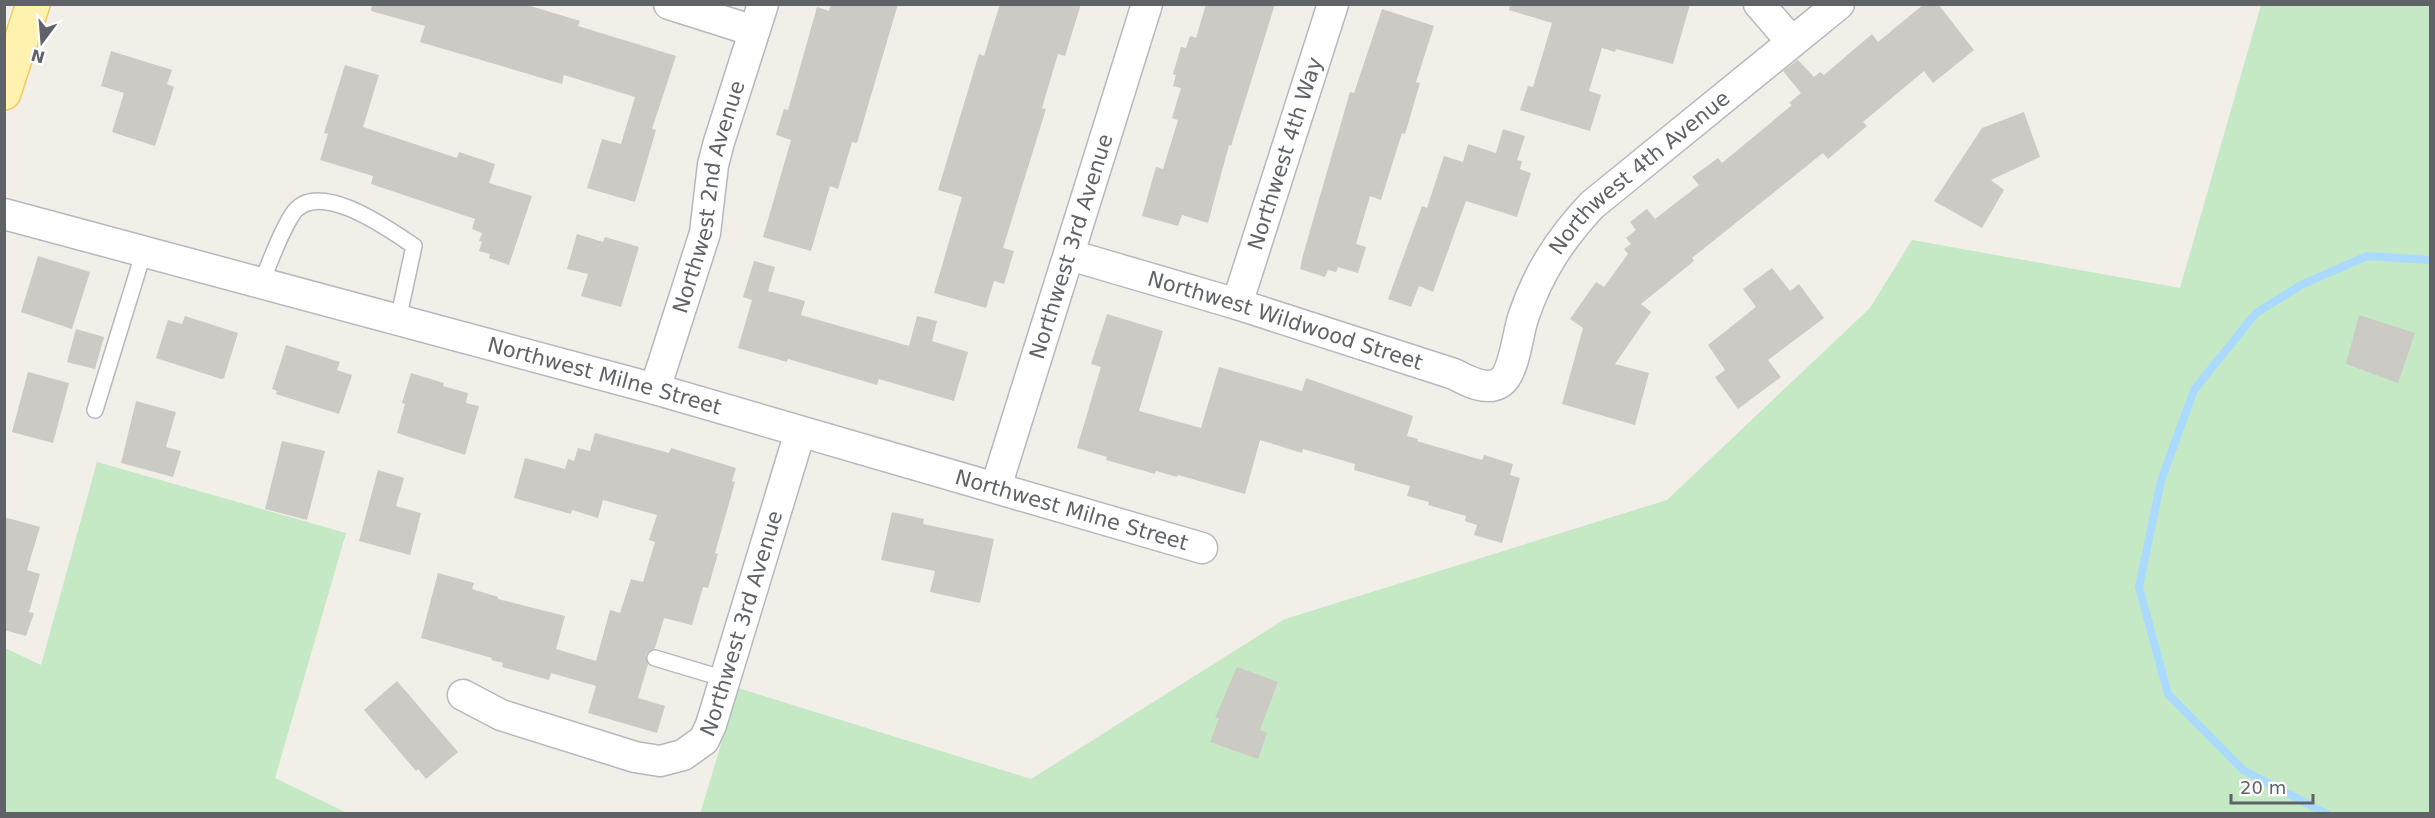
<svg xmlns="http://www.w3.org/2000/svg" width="2435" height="818" viewBox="0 0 2435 818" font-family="'DejaVu Sans',sans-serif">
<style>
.green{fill:#c5e8c5}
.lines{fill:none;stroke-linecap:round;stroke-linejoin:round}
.stream{stroke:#aadaff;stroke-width:8}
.building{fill:#cccac5}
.service-casing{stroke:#b5b8bc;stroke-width:18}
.minor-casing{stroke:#b5b8bc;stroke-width:33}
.primary-casing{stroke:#f2c960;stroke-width:36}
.service{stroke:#fff;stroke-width:15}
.minor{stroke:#fff;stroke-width:30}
.primary{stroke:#fff2af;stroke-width:33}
.labels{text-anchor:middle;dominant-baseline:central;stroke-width:5;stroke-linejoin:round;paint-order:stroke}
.street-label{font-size:21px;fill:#5f6368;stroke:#fff}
</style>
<rect width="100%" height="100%" fill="#f1efe8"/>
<g class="green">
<path d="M 2261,5 L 2430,5 L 2430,813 L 700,814 L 738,688 L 1031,779 L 1285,619 L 1667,500 L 1870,308 L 1912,240 L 2180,288 Z"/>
<path d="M 97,462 L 346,533 L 275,778 L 347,813 L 5,813 L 5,648 L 41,665 Z"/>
</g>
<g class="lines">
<path class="stream" d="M 2327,814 L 2243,770 L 2168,694 L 2139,587 L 2161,481 L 2194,390 L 2256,313 L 2303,284 L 2367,256 L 2430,260"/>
</g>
<g class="building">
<path d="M 372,4 L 524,4 L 580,21 L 578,26 L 676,56 L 652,129 L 656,130 L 635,202 L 587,188 L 602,139 L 621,144 L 635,97 L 564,75 L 562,84 L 420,42 L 425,26 L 371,11 Z"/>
<path d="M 831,4 L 898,4 L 857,143 L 852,142 L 838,189 L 830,186 L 811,251 L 763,237 L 791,140 L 776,135 L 784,109 L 788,110 L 817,7 L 829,11 Z"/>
<path d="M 1000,4 L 1081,4 L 1065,56 L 1058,54 L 1042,108 L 1046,109 L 1003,248 L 1014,251 L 1004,284 L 994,281 L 986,308 L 934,293 L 962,197 L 938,190 L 979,54 L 984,56 Z"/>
<path d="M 1206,4 L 1275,4 L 1231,146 L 1229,145 L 1208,223 L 1182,215 L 1178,226 L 1142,216 L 1156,167 L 1163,169 L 1178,120 L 1172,118 L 1181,88 L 1173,86 L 1176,75 L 1173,74 L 1181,47 L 1186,48 L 1190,36 L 1196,38 Z"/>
<path d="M 1510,4 L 1690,4 L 1673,64 L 1616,49 L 1615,52 L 1602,48 L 1589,91 L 1601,95 L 1590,131 L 1520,110 L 1528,86 L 1533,87 L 1552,23 L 1509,10 Z"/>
<path d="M 1924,4 L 1938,4 L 1974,50 L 1933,83 L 1924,71 L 1863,122 L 1867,126 L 1828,159 L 1823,153 L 1692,258 L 1694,261 L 1641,304 L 1651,312 L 1615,364 L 1649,373 L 1635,425 L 1562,404 L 1583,328 L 1570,319 L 1596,282 L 1604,287 L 1628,254 L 1624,249 L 1631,244 L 1626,238 L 1636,230 L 1630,222 L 1647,209 L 1655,219 L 1699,185 L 1692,177 L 1718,158 L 1722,163 L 1792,105 L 1789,103 L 1801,93 L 1783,71 L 1798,60 L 1814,77 L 1820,72 L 1824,75 L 1872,34 L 1878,42 Z"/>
<path d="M 1382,9 L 1434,26 L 1416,82 L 1420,83 L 1405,134 L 1402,133 L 1381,200 L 1370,196 L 1356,244 L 1366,247 L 1358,273 L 1338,267 L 1336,272 L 1328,270 L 1325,277 L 1300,269 L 1303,255 L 1350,92 L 1354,93 Z"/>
<path d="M 111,51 L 172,70 L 167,84 L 174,87 L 155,146 L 112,132 L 124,93 L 101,86 Z"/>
<path d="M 345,65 L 379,75 L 363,127 L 457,158 L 459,152 L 495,164 L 489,183 L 532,196 L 509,265 L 489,258 L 490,254 L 479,251 L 482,242 L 479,241 L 482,233 L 472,229 L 475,219 L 371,184 L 373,176 L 320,160 L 328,134 L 324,133 Z"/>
<path d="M 2024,112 L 2040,157 L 1991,180 L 2004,190 L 1982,228 L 1934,201 L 1982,128 Z"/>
<path d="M 1503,129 L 1525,136 L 1517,160 L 1522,161 L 1520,169 L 1531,173 L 1517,217 L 1466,201 L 1433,292 L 1419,286 L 1411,307 L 1388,299 L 1422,206 L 1427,208 L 1444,156 L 1463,162 L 1468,144 L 1496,153 Z"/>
<path d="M 577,234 L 603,242 L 605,237 L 639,247 L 621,307 L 581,296 L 588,274 L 567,269 Z"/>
<path d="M 38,256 L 90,272 L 72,329 L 21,312 Z"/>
<path d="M 754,261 L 775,267 L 768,291 L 805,301 L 801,315 L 909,346 L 917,316 L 937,321 L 932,341 L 968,352 L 954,401 L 879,379 L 877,385 L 788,359 L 787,362 L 738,348 L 752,300 L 743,297 Z"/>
<path d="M 1772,268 L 1790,291 L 1799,284 L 1824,318 L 1768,360 L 1781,377 L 1738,409 L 1715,377 L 1725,370 L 1708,345 L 1756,307 L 1743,289 Z"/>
<path d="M 1107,314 L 1163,331 L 1139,411 L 1201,428 L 1219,367 L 1302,391 L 1306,378 L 1413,416 L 1407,436 L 1418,439 L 1417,441 L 1482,460 L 1484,455 L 1513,464 L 1510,475 L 1520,478 L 1502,543 L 1474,535 L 1477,525 L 1465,521 L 1466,516 L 1428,505 L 1429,502 L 1407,496 L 1410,486 L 1354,470 L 1355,464 L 1303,449 L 1302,453 L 1260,440 L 1245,494 L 1178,475 L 1177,477 L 1156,471 L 1155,474 L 1106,460 L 1107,457 L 1077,448 L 1101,367 L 1091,364 Z"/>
<path d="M 2359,315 L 2415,333 L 2398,383 L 2346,364 Z"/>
<path d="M 185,316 L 238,333 L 224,378 L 221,379 L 156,358 L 168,320 L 182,324 Z"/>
<path d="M 76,329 L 104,337 L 95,369 L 67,362 Z"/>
<path d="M 286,345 L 340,362 L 337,370 L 352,375 L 339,414 L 276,394 L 277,391 L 272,389 Z"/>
<path d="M 28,372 L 69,383 L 53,443 L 12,432 Z"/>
<path d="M 411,373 L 444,383 L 443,386 L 468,393 L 466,403 L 479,406 L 465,455 L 397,433 L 405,404 L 402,403 Z"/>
<path d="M 136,401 L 176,412 L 166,447 L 181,451 L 173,477 L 121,463 Z"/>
<path d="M 595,433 L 669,453 L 671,448 L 736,468 L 732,481 L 735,482 L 715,553 L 718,554 L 708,588 L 703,587 L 692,625 L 664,618 L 655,648 L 649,651 L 646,655 L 648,664 L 638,698 L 665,706 L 657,733 L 588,713 L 596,686 L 551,673 L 549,680 L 502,667 L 503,663 L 491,660 L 492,658 L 421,638 L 438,573 L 474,583 L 472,589 L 498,597 L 498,599 L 565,616 L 556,649 L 596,661 L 610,610 L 620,613 L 631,579 L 643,582 L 655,542 L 649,540 L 657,515 L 603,500 L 598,518 L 572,510 L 571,514 L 514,498 L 525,458 L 565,469 L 568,459 L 574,461 L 578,448 L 590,451 Z"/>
<path d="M 282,441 L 325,451 L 307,520 L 265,509 Z"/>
<path d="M 378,470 L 404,478 L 396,506 L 421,513 L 410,555 L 359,541 Z"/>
<path d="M 892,512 L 924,519 L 923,524 L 994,539 L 980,603 L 930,592 L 935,571 L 881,560 Z"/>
<path d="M 4,517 L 40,527 L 27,570 L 40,574 L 29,612 L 34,613 L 26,636 L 4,630 Z"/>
<path d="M 1237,667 L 1278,682 L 1260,730 L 1267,733 L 1258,759 L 1210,742 L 1219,718 L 1215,718 Z"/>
<path d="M 397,681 L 458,752 L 426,779 L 418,769 L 416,771 L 364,710 Z"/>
</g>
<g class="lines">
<defs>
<g id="service">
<path d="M 261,283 C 271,261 279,235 292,215 C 316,176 390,230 414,246 L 398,320"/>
<path d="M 95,410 L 144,251"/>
<path d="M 655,658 L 725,679"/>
</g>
<g id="minor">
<path d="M 669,4 L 754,31"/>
<path d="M 1759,4 L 1792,42"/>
<path id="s1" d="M 4,214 L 655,389 L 1202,548"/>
<path id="s2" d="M 1070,255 L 1237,304 L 1454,374 C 1467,381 1487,392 1501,382 C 1514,373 1518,333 1523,318 C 1538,273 1560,239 1592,205 L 1839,4"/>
<path id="s3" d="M 1237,304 L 1333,4"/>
<path id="s4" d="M 655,389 L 705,233 L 713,165 L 719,142 L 763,4"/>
<path id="s5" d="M 996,487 L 1147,4"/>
<path id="s6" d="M 463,695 L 501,715 L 635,757 L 660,761 L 683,755 L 704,740 L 711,725 L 800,432"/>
</g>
<path id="primary" d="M 4,93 L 33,4"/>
</defs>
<use href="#service" class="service-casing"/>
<use href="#minor" class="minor-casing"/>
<use href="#primary" class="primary-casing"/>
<use href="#service" class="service"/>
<use href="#minor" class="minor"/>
<use href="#primary" class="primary"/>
</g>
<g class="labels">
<g class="street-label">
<text stroke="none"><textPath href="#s3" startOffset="158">Northwest 4th Way</textPath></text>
<text stroke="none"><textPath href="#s2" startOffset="711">Northwest 4th Avenue</textPath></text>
<text stroke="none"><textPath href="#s4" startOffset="200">Northwest 2nd Avenue</textPath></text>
<text stroke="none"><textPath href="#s5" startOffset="252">Northwest 3rd Avenue</textPath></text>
<text stroke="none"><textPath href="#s2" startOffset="225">Northwest Wildwood Street</textPath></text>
<text stroke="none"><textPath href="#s1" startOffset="622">Northwest Milne Street</textPath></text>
<text stroke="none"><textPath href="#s1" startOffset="1108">Northwest Milne Street</textPath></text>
<text stroke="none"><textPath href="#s6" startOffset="381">Northwest 3rd Avenue</textPath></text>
</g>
</g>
<rect width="2435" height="818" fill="none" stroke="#5f6368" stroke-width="12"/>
<g transform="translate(42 42) rotate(196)" stroke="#ffffff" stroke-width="4.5" paint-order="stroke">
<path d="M0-4.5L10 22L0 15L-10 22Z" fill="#5f6368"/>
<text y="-9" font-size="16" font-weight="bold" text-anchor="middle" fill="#5f6368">N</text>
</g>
<path d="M2231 794v9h82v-9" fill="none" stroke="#5f6368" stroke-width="3"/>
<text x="2240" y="794" font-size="18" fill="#5f6368" stroke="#ffffff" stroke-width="4.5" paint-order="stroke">20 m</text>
</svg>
